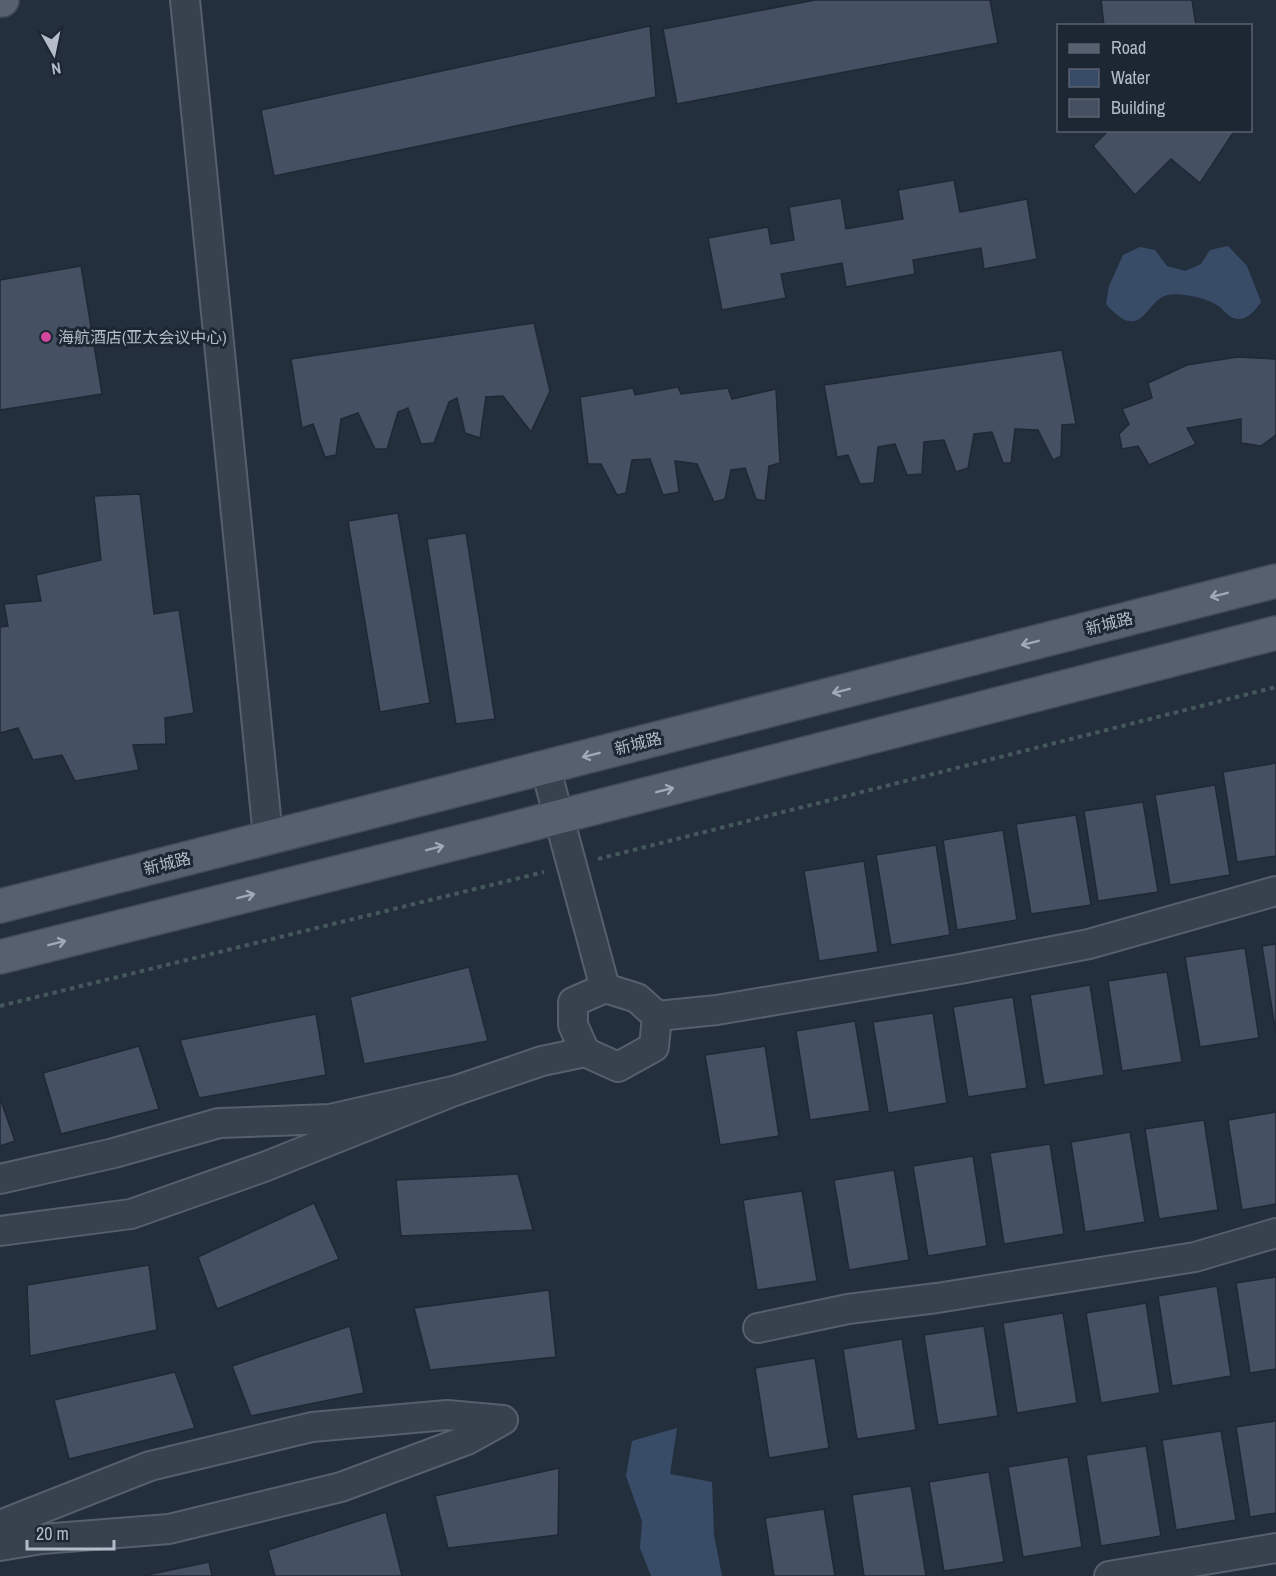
<svg xmlns="http://www.w3.org/2000/svg" width="1276" height="1576" viewBox="0 0 1276 1576" font-family="'Archivo Narrow','Noto Sans SC',sans-serif">
<style>
.water{fill:#394c67}
.building{fill:#455162;stroke:#1f2835;stroke-width:1.5}
.lines{fill:none;stroke-linecap:round;stroke-linejoin:round}
.minor-casing{stroke:#565f6c;stroke-width:32}
.major-casing{stroke:#414a57;stroke-width:36}
.path{stroke:#44595c;stroke-width:4;stroke-dasharray:4.5 4.5;stroke-linecap:butt}
.minor{stroke:#38414e;stroke-width:28}
.major{stroke:#56606e;stroke-width:33}
.oneway{stroke:#a1aab7}
.hotel-dot{fill:#d1479c;stroke:#1d2633;stroke-width:2}
.labels{text-anchor:middle;dominant-baseline:central;stroke-width:6;stroke-linejoin:round;paint-order:stroke}
.poi-label{font-size:16px;fill:#b4bcc9;stroke:#1d2633;text-anchor:start}
.street-label{font-size:16px;fill:#b4bcc9;stroke:#1d2633}
</style>
<rect width="100%" height="100%" fill="#242f3e"/>
<g class="water">
<path d="M 1228,246 L 1247,266 L 1261,302 C 1254,312 1244,324 1231,317 C 1226,314 1222,308 1217,305 C 1206,298 1181,292 1168,295 C 1145,299 1143,346 1106,304 L 1109,286 L 1123,255 L 1140,247 L 1155,250 L 1167,266 L 1185,271 L 1201,264 L 1210,250 Z"/>
<path d="M 677,1428 L 670,1474 L 712,1482 L 714,1535 L 722,1576 L 651,1576 L 640,1548 L 642,1521 L 626,1476 L 632,1441 Z"/>
</g>
<g class="building">
<path d="M 815,0 L 990,0 L 998,43 L 677,104 L 663,29 Z"/>
<path d="M 1101,0 L 1192,0 L 1196,26 L 1104,26 Z"/>
<path d="M 650,26 L 656,97 L 274,176 L 261,110 Z"/>
<path d="M 1109,130 L 1235,130 L 1200,183 L 1171,159 L 1135,195 L 1093,146 Z"/>
<path d="M 954,180 L 960,212 L 1027,199 L 1037,259 L 984,269 L 981,248 L 913,260 L 915,274 L 846,287 L 842,263 L 781,274 L 786,298 L 722,310 L 708,238 L 768,227 L 771,244 L 794,240 L 789,207 L 841,198 L 846,229 L 903,219 L 898,190 Z"/>
<path d="M 81,266 L 102,394 L 0,410 L 0,280 Z"/>
<path d="M 534,323 L 550,391 L 531,432 L 503,396 L 486,397 L 480,438 L 465,433 L 457,398 L 449,402 L 434,443 L 421,444 L 408,408 L 398,412 L 387,449 L 375,449 L 358,413 L 341,419 L 336,455 L 325,457 L 313,424 L 302,428 L 291,359 Z"/>
<path d="M 1062,350 L 1076,424 L 1062,425 L 1061,456 L 1053,460 L 1038,430 L 1015,429 L 1011,463 L 1003,463 L 992,432 L 974,434 L 968,468 L 956,472 L 944,440 L 924,442 L 922,474 L 907,475 L 895,444 L 878,447 L 874,483 L 860,484 L 848,455 L 837,457 L 824,385 Z"/>
<path d="M 1237,357 L 1276,359 L 1276,435 L 1261,446 L 1241,443 L 1241,419 L 1187,428 L 1196,444 L 1149,465 L 1138,446 L 1122,449 L 1119,434 L 1129,424 L 1122,409 L 1152,398 L 1148,383 L 1187,365 Z"/>
<path d="M 678,387 L 681,394 L 728,388 L 732,399 L 776,389 L 780,463 L 769,466 L 765,501 L 756,499 L 745,468 L 731,470 L 725,499 L 714,502 L 697,464 L 675,461 L 679,492 L 663,495 L 650,459 L 632,460 L 626,493 L 617,495 L 601,464 L 588,464 L 580,397 L 633,388 L 635,395 Z"/>
<path d="M 140,494 L 154,614 L 179,610 L 194,713 L 165,718 L 166,744 L 133,745 L 139,770 L 75,781 L 62,755 L 33,760 L 18,728 L 0,733 L 0,627 L 8,626 L 4,604 L 41,601 L 36,575 L 101,560 L 94,496 Z"/>
<path d="M 398,513 L 430,703 L 380,712 L 348,521 Z"/>
<path d="M 466,533 L 495,719 L 456,724 L 427,539 Z"/>
<path d="M 1276,763 L 1276,856 L 1237,862 L 1223,772 Z"/>
<path d="M 1215,785 L 1230,875 L 1170,885 L 1155,795 Z"/>
<path d="M 1143,802 L 1158,892 L 1098,901 L 1084,811 Z"/>
<path d="M 1076,815 L 1091,905 L 1031,914 L 1016,824 Z"/>
<path d="M 1003,830 L 1017,920 L 957,930 L 943,840 Z"/>
<path d="M 936,845 L 950,935 L 891,945 L 876,855 Z"/>
<path d="M 864,861 L 878,952 L 819,961 L 804,871 Z"/>
<path d="M 1276,944 L 1276,1034 L 1262,946 Z"/>
<path d="M 1245,948 L 1259,1038 L 1200,1047 L 1185,957 Z"/>
<path d="M 469,967 L 488,1041 L 364,1064 L 350,997 Z"/>
<path d="M 1167,972 L 1182,1062 L 1122,1071 L 1108,981 Z"/>
<path d="M 1090,985 L 1104,1075 L 1044,1085 L 1030,995 Z"/>
<path d="M 1013,997 L 1027,1088 L 968,1097 L 953,1007 Z"/>
<path d="M 933,1013 L 947,1103 L 888,1113 L 873,1022 Z"/>
<path d="M 316,1014 L 326,1075 L 199,1098 L 180,1040 Z"/>
<path d="M 855,1021 L 870,1111 L 810,1120 L 796,1031 Z"/>
<path d="M 139,1046 L 159,1109 L 61,1134 L 43,1073 Z"/>
<path d="M 765,1046 L 779,1136 L 720,1145 L 705,1055 Z"/>
<path d="M 0,1098 L 15,1141 L 0,1146 Z"/>
<path d="M 1276,1112 L 1276,1204 L 1242,1210 L 1228,1120 Z"/>
<path d="M 1204,1120 L 1218,1210 L 1159,1219 L 1145,1129 Z"/>
<path d="M 1130,1132 L 1145,1222 L 1085,1232 L 1071,1142 Z"/>
<path d="M 1050,1144 L 1064,1234 L 1004,1244 L 990,1153 Z"/>
<path d="M 973,1156 L 987,1246 L 928,1256 L 913,1166 Z"/>
<path d="M 894,1170 L 909,1260 L 849,1270 L 834,1180 Z"/>
<path d="M 518,1174 L 533,1230 L 401,1236 L 396,1180 Z"/>
<path d="M 802,1191 L 817,1281 L 757,1290 L 743,1200 Z"/>
<path d="M 314,1203 L 339,1259 L 217,1309 L 198,1257 Z"/>
<path d="M 149,1265 L 157,1330 L 30,1356 L 27,1285 Z"/>
<path d="M 1276,1277 L 1276,1369 L 1250,1373 L 1236,1283 Z"/>
<path d="M 1217,1286 L 1231,1376 L 1172,1386 L 1158,1296 Z"/>
<path d="M 549,1290 L 556,1357 L 430,1370 L 414,1308 Z"/>
<path d="M 1146,1303 L 1160,1393 L 1101,1403 L 1086,1313 Z"/>
<path d="M 1063,1313 L 1077,1403 L 1017,1413 L 1003,1323 Z"/>
<path d="M 350,1326 L 364,1393 L 251,1416 L 232,1366 Z"/>
<path d="M 984,1326 L 998,1416 L 938,1425 L 924,1335 Z"/>
<path d="M 902,1339 L 916,1430 L 857,1439 L 843,1349 Z"/>
<path d="M 815,1358 L 829,1448 L 769,1458 L 755,1368 Z"/>
<path d="M 175,1372 L 195,1428 L 69,1459 L 54,1400 Z"/>
<path d="M 1276,1421 L 1276,1513 L 1250,1517 L 1236,1427 Z"/>
<path d="M 1221,1431 L 1236,1520 L 1176,1530 L 1162,1440 Z"/>
<path d="M 1146,1446 L 1161,1536 L 1101,1546 L 1086,1455 Z"/>
<path d="M 1068,1457 L 1082,1547 L 1023,1557 L 1008,1467 Z"/>
<path d="M 559,1468 L 558,1535 L 448,1548 L 435,1496 Z"/>
<path d="M 989,1472 L 1004,1562 L 944,1571 L 929,1482 Z"/>
<path d="M 911,1486 L 926,1576 L 864,1576 L 852,1495 Z"/>
<path d="M 824,1509 L 835,1576 L 774,1576 L 765,1518 Z"/>
<path d="M 386,1512 L 402,1576 L 275,1576 L 268,1550 Z"/>
<path d="M 209,1562 L 212,1576 L 142,1576 Z"/>
</g>
<g class="lines">
<defs>
<g id="minor">
<path d="M 185,0 L 268,837"/>
<path d="M 545,766 L 605,988"/>
<path d="M 657,1016 L 717,1010 L 960,969 L 1089,944 L 1276,891"/>
<path d="M 457,1090 L 542,1061 L 585,1052 L 618,1067 L 654,1047 L 657,1016 L 637,998 L 605,988 L 573,1002 L 573,1025 L 585,1052"/>
<path d="M 0,1179 L 114,1153 L 219,1123 L 330,1119 L 457,1090 L 264,1167 L 131,1214 L 0,1231"/>
<path d="M 758,1328 L 848,1309 L 937,1298 L 1195,1257 L 1276,1233"/>
<path d="M 0,1525 L 150,1466 L 312,1427 L 447,1415 L 503,1420 L 467,1440 L 341,1487 L 169,1529 L 42,1539 L 0,1546"/>
<path d="M 1109,1576 L 1276,1548"/>
</g>
<g id="major">
<path d="M 0,0 L 2,0"/>
<path d="M 0,906 L 1276,581"/>
<path d="M 0,957 L 488,835 L 1276,633"/>
</g>
</defs>
<use href="#minor" class="minor-casing"/>
<use href="#major" class="major-casing"/>
<g class="path">
<path d="M 598,859 L 1276,687"/>
<path d="M 0,1006 L 544,872"/>
</g>
<use href="#minor" class="minor"/>
<use href="#major" class="major"/>
</g>
<defs><path id="oneway-shaft" d="M-6 0H5M1.5-3L5.5 0L1.5 3" fill="none" stroke-width="1.6" stroke-linecap="round" stroke-linejoin="round" transform="scale(1.5)"/></defs>
<g class="oneway">
<use href="#oneway-shaft" transform="translate(1219 595) rotate(166)"/>
<use href="#oneway-shaft" transform="translate(1030 643) rotate(166)"/>
<use href="#oneway-shaft" transform="translate(841 691) rotate(166)"/>
<use href="#oneway-shaft" transform="translate(591 755) rotate(166)"/>
<use href="#oneway-shaft" transform="translate(665 790) rotate(-14)"/>
<use href="#oneway-shaft" transform="translate(435 848) rotate(-14)"/>
<use href="#oneway-shaft" transform="translate(246 896) rotate(-14)"/>
<use href="#oneway-shaft" transform="translate(57 943) rotate(-14)"/>
</g>
<circle class="hotel-dot" cx="46" cy="337" r="6"/>
<g class="labels">
<g class="poi-label">
<text x="58" y="337">海航酒店(亚太会议中心)</text>
</g>
<g class="street-label">
<text transform="translate(1109 623) rotate(-14)">新城路</text>
<text transform="translate(638 743) rotate(-14)">新城路</text>
<text transform="translate(167 863) rotate(-14)">新城路</text>
</g>
</g>
<rect x="1057" y="24" width="195" height="108" fill="#1d2633" stroke="#59626f" stroke-width="1.5"/>
<rect x="1069" y="44" width="30" height="9" fill="#56606e" stroke="#59626f" stroke-width="1.5"/>
<text x="1111" y="54" font-size="18" fill="#b4bcc9">Road</text>
<rect x="1069" y="69" width="30" height="18" fill="#394c67" stroke="#59626f" stroke-width="1.5"/>
<text x="1111" y="84" font-size="18" fill="#b4bcc9">Water</text>
<rect x="1069" y="99" width="30" height="18" fill="#455162" stroke="#59626f" stroke-width="1.5"/>
<text x="1111" y="114" font-size="18" fill="#b4bcc9">Building</text>
<g transform="translate(54 54) rotate(171)" stroke="#1d2633" stroke-width="4.5" paint-order="stroke">
<path d="M0-4.5L10 22L0 15L-10 22Z" fill="#b4bcc9"/>
<text y="-9" font-size="16" font-weight="bold" text-anchor="middle" fill="#b4bcc9">N</text>
</g>
<path d="M27 1540v9h87v-9" fill="none" stroke="#b4bcc9" stroke-width="3"/>
<text x="36" y="1540" font-size="18" fill="#b4bcc9" stroke="#1d2633" stroke-width="4.5" paint-order="stroke">20 m</text>
</svg>
